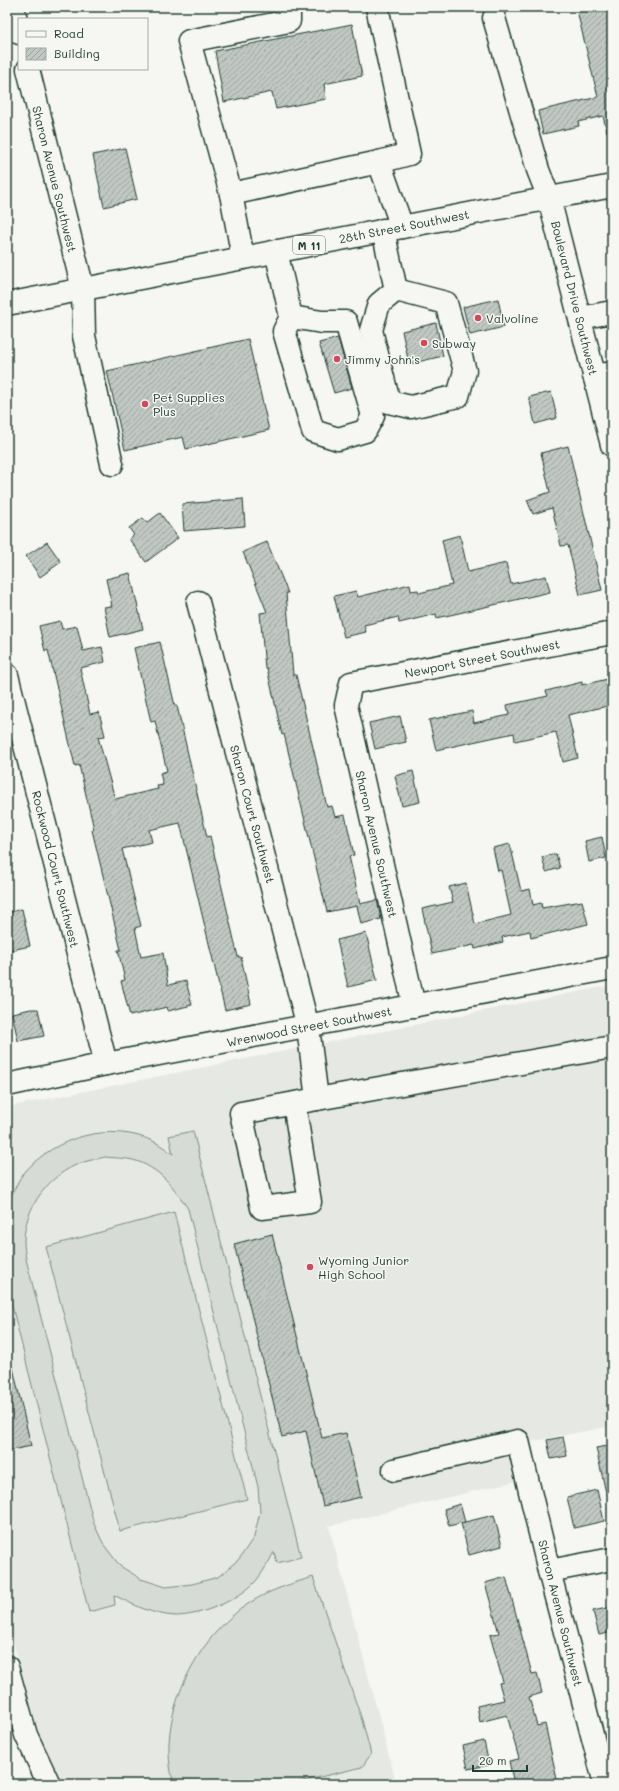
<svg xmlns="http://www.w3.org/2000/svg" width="619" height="1791" viewBox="0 0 619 1791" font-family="Mali,sans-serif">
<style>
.built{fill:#e6e8e4}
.pitch{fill:#d6dbd6;stroke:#7a8c85;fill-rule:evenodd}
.building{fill:url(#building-hatch);stroke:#1f3d34}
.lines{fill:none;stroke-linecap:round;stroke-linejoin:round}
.minor-casing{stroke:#1f3d34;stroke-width:25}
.major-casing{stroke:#1f3d34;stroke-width:25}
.minor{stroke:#f6f6f2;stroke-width:22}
.major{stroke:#f6f6f2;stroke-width:22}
.poi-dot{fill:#d1495b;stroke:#f6f6f2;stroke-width:1.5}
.labels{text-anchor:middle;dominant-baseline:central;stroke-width:3;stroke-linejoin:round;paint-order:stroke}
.shield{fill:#f6f6f2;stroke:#60746d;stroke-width:1}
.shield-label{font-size:11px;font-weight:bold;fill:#1f3d34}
.street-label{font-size:12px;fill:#1f3d34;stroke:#f6f6f2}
.poi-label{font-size:12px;fill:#1f3d34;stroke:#f6f6f2;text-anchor:start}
</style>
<defs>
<pattern id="building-hatch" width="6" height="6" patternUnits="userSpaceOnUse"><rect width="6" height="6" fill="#c1c8c3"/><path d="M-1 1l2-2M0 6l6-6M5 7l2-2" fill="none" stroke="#9ca49f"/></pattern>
</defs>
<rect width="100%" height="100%" fill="#f6f6f2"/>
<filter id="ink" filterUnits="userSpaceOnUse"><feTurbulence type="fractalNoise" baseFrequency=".025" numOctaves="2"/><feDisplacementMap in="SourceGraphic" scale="8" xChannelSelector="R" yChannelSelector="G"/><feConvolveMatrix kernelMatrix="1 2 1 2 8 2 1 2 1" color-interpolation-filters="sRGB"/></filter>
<g filter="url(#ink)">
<path class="built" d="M 612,985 L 612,1426 L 508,1446 L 516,1481 L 329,1526 L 395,1779 L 374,1784 L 62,1784 L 43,1748 L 32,1717 L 7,1617 L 7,1107 Z"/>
<g class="pitch">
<path d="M 193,1131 L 301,1557 L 277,1563 L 274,1552 C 269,1562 263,1572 256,1581 C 239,1600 201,1616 175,1616 C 154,1615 133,1605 114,1595 L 115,1605 L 89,1612 L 7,1286 L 7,1195 L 12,1194 C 16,1187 19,1178 24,1173 C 55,1136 111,1121 155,1142 C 161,1145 167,1150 173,1154 L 169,1136 ZM 105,1157 C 114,1158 125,1158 133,1160 C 159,1167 175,1188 188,1209 L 258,1487 L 260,1512 L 254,1537 L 239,1559 L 218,1577 L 192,1584 L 166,1587 L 141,1579 L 120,1566 L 104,1545 L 94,1524 L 26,1259 C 25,1253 24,1246 24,1240 C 25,1206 50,1174 81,1163 C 89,1160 98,1159 105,1157 Z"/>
<path d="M 174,1212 L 247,1499 L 120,1531 L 46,1247 Z"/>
<path d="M 313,1577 L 362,1720 L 371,1754 L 362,1767 L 291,1784 L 174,1784 C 154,1719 196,1636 251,1602 C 272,1589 291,1584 313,1577 Z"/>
</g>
<g class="building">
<path d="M 576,7 L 612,7 L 612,132 L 607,132 L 603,116 L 578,122 L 579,126 L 543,134 L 538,111 L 598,97 Z"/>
<path d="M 352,24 L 362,76 L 324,84 L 326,99 L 276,109 L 272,92 L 224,102 L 215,51 Z"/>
<path d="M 125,148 L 137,199 L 104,207 L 93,155 Z"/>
<path d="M 498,299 L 504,327 L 470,335 L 463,307 Z"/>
<path d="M 436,323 L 443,356 L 409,364 L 402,331 Z"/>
<path d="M 338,338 L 352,388 L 334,393 L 319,343 Z"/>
<path d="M 248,339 L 269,430 L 186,449 L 183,437 L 125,450 L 107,371 Z"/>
<path d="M 551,392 L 557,418 L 535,424 L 529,397 Z"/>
<path d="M 568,446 L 602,590 L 580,595 L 568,545 L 561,546 L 552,508 L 533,514 L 527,500 L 550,492 L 541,453 Z"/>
<path d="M 243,499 L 245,526 L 184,531 L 182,504 Z"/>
<path d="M 160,513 L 178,538 L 146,562 L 129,539 L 134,535 L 129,528 L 143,518 L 147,523 Z"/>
<path d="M 460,535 L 468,572 L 506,563 L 511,584 L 546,576 L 550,592 L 437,618 L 436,614 L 399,623 L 398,617 L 364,625 L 366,632 L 344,637 L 334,596 L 356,591 L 358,597 L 410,584 L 411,591 L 418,590 L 419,593 L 452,585 L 442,540 Z"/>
<path d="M 47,542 L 61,562 L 40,577 L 26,556 Z"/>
<path d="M 267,542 L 288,593 L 286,593 L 293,675 L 296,675 L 327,807 L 332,806 L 335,817 L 345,815 L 354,855 L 349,856 L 360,904 L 377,900 L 381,919 L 361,924 L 357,906 L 327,912 L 284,734 L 282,735 L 267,668 L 265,668 L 260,613 L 267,612 L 243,552 Z"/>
<path d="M 130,573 L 143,629 L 110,637 L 104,607 L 112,606 L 106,579 Z"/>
<path d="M 60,621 L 62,629 L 77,626 L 83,651 L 102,647 L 105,662 L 80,668 L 90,714 L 99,712 L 105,736 L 98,737 L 115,799 L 158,789 L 157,786 L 163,785 L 160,773 L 167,771 L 155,721 L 151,722 L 134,648 L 160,642 L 175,706 L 177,706 L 207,837 L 210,836 L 238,957 L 241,957 L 251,1004 L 225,1010 L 180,823 L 149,830 L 152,842 L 122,849 L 141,926 L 135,928 L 141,957 L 163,953 L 168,985 L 186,981 L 192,1005 L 168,1011 L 167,1007 L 130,1016 L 121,981 L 125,980 L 118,950 L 121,950 L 92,830 L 94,829 L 79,765 L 75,766 L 48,650 L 45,651 L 39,626 Z"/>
<path d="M 612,678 L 612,705 L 568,715 L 578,758 L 563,762 L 556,732 L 515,741 L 514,733 L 436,750 L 429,720 L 472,711 L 474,723 L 509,715 L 507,705 L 548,696 L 546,691 L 582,682 L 582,685 Z"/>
<path d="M 400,716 L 406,742 L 375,749 L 369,723 Z"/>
<path d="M 413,771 L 420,802 L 402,806 L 395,776 Z"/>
<path d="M 602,837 L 606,858 L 589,862 L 585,841 Z"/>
<path d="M 510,844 L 521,891 L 530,889 L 533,905 L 541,903 L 542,908 L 582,901 L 588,924 L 531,938 L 530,931 L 502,937 L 503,942 L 475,949 L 474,945 L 432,954 L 422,909 L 453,902 L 449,887 L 466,883 L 475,924 L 511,915 L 501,870 L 498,871 L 493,848 Z"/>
<path d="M 556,854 L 560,868 L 546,872 L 542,857 Z"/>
<path d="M 22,909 L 30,946 L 7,951 L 7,913 Z"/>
<path d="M 366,933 L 377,980 L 348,987 L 337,940 Z"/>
<path d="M 31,1009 L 38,1009 L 44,1036 L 18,1041 L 12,1013 Z"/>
<path d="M 272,1234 L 322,1438 L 346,1433 L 361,1497 L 323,1506 L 306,1431 L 282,1437 L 234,1244 Z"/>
<path d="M 13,1368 L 31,1446 L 7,1451 L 7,1369 Z"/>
<path d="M 563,1437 L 567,1456 L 551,1459 L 547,1440 Z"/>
<path d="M 612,1445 L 612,1492 L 606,1493 L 596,1448 Z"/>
<path d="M 597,1490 L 604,1521 L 574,1528 L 567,1497 Z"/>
<path d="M 460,1504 L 465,1522 L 449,1526 L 444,1509 Z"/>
<path d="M 494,1515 L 502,1546 L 469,1555 L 461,1523 Z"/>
<path d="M 506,1577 L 532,1674 L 537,1673 L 542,1693 L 529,1697 L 537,1726 L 545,1724 L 558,1784 L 514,1784 L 509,1761 L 519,1759 L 507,1715 L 480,1722 L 477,1706 L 504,1700 L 499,1683 L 503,1682 L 490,1635 L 499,1633 L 485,1583 Z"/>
<path d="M 612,1607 L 612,1632 L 599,1635 L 593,1611 Z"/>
<path d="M 484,1741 L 489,1765 L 468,1769 L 463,1746 Z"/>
</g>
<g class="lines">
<defs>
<g id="minor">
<path d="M 13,7 L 19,33"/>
<path d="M 377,7 L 409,154 L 379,162"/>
<path d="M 494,18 L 538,170 L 549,198 L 612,445"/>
<path d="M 28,69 L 83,289 L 84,336 L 112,464"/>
<path d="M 231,194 L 189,41 L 289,21 L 289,7"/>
<path d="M 383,230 L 396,290"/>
<path d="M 276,251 L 291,317 L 284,331 L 313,431 L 338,439 L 365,431 L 373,416 L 346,322 L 322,322 L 291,317"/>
<path d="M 243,258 L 231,194 L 379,162 L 402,227"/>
<path d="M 396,290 L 446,303 L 465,371 L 458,396 L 411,407 L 389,402 L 371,330 L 379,304 Z"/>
<path d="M 580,318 L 612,312"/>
<path d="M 594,376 L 612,373"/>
<path d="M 198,602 L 308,1027 L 317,1099 L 612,1047"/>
<path d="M 7,675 L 106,1064"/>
<path d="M 414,1006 L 346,705 L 351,683 L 612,633"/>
<path d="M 7,1085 L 106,1064 L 612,968"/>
<path d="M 294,1103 L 310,1202 L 262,1208 L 241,1113 L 317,1099"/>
<path d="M 394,1470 L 518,1441 L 549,1571 L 605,1784"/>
<path d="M 549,1571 L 612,1559"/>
<path d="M 7,1667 L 26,1735 L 49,1784"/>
</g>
<path id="major" d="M 7,304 L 612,186"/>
</defs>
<use href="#minor" class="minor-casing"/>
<use href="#major" class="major-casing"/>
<use href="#minor" class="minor"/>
<use href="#major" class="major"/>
</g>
</g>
<g class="poi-dot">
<circle cx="478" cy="318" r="4"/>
<circle cx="424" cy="343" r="4"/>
<circle cx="337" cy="359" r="4"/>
<circle cx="145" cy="404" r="4"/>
<circle cx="310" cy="1267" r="4"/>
</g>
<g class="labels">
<rect class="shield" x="293" y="236" width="32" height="18" rx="3"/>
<g class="shield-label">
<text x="309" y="245">M 11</text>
</g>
<g class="street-label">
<text transform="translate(55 179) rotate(76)">Sharon Avenue Southwest</text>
<text transform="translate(404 226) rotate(-11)">28th Street Southwest</text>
<text transform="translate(575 298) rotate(76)">Boulevard Drive Southwest</text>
<text transform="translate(482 658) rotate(-11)">Newport Street Southwest</text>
<text transform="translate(253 814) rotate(75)">Sharon Court Southwest</text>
<text transform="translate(377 844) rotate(77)">Sharon Avenue Southwest</text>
<text transform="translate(56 869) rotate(76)">Rockwood Court Southwest</text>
<text transform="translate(309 1026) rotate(-11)">Wrenwood Street Southwest</text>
<text transform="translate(561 1613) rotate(76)">Sharon Avenue Southwest</text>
</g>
<g class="poi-label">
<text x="486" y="318">Valvoline</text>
<text x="432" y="343">Subway</text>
<text x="345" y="359">Jimmy John's</text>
<text x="153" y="397">Pet Supplies<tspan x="153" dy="14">Plus</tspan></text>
<text x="318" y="1260">Wyoming Junior<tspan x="318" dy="14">High School</tspan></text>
</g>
</g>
<rect width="619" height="1791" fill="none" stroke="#f6f6f2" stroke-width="24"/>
<rect x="12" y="12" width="595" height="1767" fill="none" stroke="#1f3d34" stroke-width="1.5" filter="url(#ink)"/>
<rect x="18" y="18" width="130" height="52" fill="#f6f6f2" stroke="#a0aca6"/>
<rect x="26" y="31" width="20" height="6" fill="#f6f6f2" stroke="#a0aca6"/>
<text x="54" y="38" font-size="12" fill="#1f3d34">Road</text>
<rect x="26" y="48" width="20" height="12" fill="url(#building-hatch)" stroke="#a0aca6"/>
<text x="54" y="58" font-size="12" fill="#1f3d34">Building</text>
<path d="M473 1765v6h54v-6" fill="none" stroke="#1f3d34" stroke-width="2"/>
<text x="479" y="1765" font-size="12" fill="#1f3d34" stroke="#f6f6f2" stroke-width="3" paint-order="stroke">20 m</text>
</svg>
